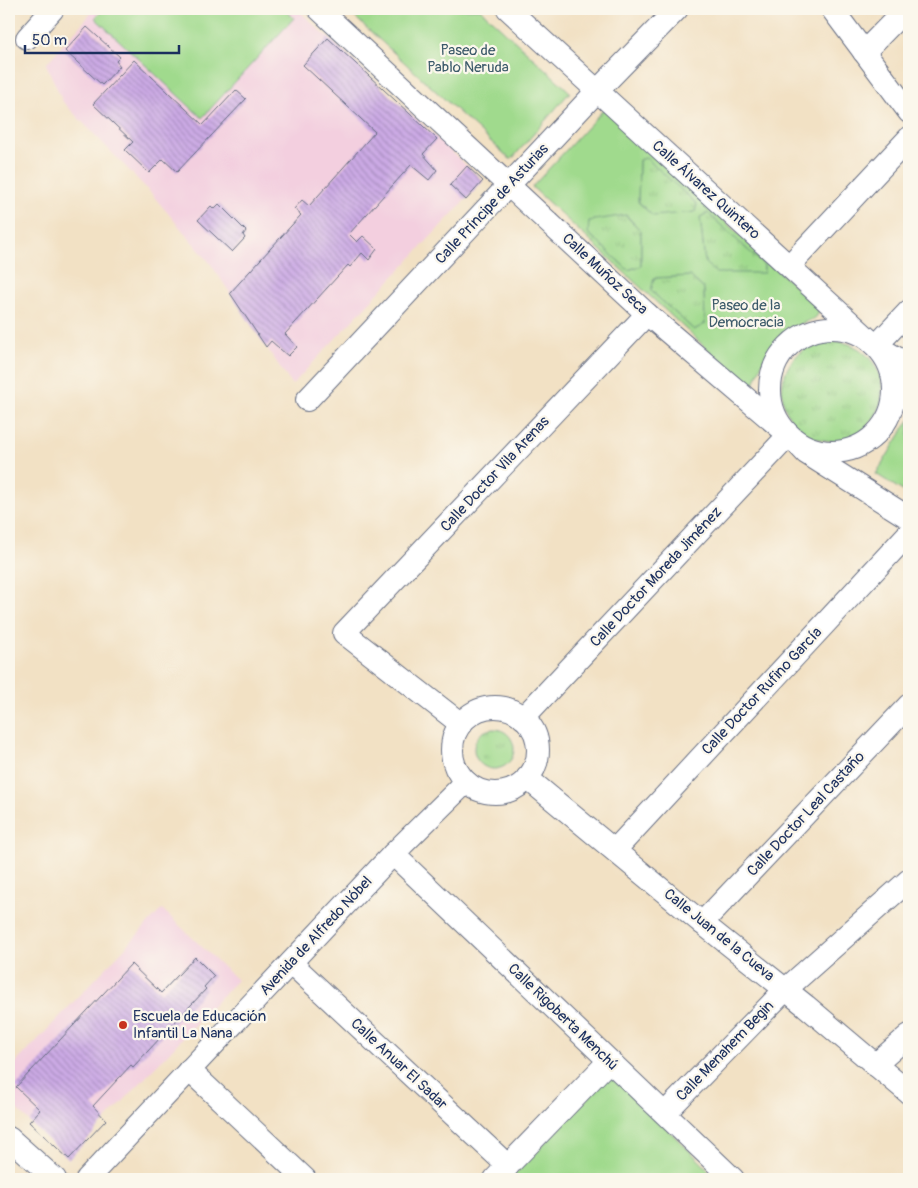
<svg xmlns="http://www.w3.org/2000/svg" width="918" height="1188" viewBox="0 0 918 1188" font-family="Pangolin,sans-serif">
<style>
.built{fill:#f3cfdf}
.grass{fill:url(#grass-tufts);stroke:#5e8476}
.park{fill:#a0da8d;stroke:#5e8476;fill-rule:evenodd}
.building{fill:url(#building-back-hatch)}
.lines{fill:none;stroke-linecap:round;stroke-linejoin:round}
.minor-casing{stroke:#666d82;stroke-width:24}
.minor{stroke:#fff;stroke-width:22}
.poi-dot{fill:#c8321e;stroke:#fbf7ec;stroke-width:2}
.labels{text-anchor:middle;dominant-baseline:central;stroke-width:4.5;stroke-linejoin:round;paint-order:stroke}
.park-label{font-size:15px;fill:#3c5a6a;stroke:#fbf7ec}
.street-label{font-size:15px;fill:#1b2f5e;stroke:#fbf7ec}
.poi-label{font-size:15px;fill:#1b2f5e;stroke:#fbf7ec;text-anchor:start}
</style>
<defs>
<pattern id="grass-tufts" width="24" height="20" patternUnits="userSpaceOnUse" patternTransform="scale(1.25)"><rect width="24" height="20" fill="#a0da8d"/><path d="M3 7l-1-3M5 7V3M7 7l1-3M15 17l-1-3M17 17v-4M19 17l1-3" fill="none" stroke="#89bb7c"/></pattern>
<pattern id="building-back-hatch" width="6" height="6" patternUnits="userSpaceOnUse" patternTransform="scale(1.25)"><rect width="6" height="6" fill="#ccaae5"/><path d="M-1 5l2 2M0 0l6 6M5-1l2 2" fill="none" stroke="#a58bbd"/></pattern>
</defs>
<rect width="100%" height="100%" fill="#fbf7ec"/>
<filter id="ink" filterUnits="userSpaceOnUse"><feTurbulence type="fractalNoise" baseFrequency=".02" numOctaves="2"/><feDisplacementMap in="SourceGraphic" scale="10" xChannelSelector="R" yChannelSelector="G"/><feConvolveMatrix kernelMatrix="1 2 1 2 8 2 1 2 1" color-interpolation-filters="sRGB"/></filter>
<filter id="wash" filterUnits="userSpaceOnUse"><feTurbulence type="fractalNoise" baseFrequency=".0096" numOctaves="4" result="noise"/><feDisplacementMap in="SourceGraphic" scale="20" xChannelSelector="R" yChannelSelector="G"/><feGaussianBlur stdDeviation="1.12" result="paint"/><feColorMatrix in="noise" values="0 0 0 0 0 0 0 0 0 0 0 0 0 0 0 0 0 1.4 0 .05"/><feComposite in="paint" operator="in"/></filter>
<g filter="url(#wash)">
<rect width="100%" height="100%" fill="#f2e1c4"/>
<g class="built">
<path d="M 95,9 L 297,9 L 483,181 L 292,385 L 210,263 L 150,192 L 63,102 L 46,64 Z"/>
<path d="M 162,909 L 237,980 L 69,1159 L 9,1102 L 9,1070 Z"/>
</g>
<g class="grass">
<path d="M 646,157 L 697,204 L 695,212 L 654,217 L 638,202 L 639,160 Z"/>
<path d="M 708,213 L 764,265 L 764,274 L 716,274 L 705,263 L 700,217 Z"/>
<path d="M 625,215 L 641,231 L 641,266 L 628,270 L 587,232 L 589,220 Z"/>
<path d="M 690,276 L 704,289 L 705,324 L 694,330 L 651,291 L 653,278 Z"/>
<circle cx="832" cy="391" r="50"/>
<circle cx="494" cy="749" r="20"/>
</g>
<g class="park">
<path d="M 104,9 L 284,9 L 294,18 L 202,118 L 95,18 Z"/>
<path d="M 346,9 L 480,9 L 570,92 L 511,160 Z"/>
<path d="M 604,109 L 819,309 L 818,314 L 815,318 L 791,328 L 773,344 L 764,359 L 753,386 L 746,385 L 532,187 ZM 646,158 L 697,204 L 695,212 L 653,216 L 638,202 L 639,160 ZM 708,213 L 764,265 L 764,273 L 716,273 L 705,263 L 700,217 ZM 626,215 L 641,231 L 641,266 L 628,270 L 588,233 L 589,221 ZM 690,276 L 704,289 L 705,324 L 694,330 L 651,291 L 654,278 Z"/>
<path d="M 909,420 L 909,495 L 876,474 Z"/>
<path d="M 611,1074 L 709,1170 L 701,1179 L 510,1179 Z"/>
</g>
<g id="blocks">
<g class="building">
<path d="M 87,27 L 120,57 L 116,61 L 120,66 L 102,85 L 65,51 Z"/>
<path d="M 328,38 L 437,139 L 423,154 L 437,170 L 429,180 L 411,165 L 349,234 L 357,242 L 363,236 L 377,249 L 369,260 L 362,253 L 350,267 L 348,265 L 285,334 L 297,347 L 288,356 L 271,341 L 266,347 L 230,293 L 301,215 L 294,209 L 302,200 L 309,206 L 375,132 L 303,65 Z"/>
<path d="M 134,60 L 203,125 L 236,90 L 246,99 L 177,172 L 163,159 L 149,173 L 125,150 L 133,142 L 93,104 Z"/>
<path d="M 467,166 L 483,181 L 466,200 L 450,185 Z"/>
<path d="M 219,204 L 246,231 L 243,235 L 245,238 L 232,252 L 198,220 L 211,206 L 214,209 Z"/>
<path d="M 195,957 L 214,976 L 204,987 L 206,989 L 133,1067 L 131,1065 L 93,1106 L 106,1120 L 69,1159 L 29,1122 L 40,1110 L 16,1087 L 131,964 L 161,993 Z"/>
</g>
</g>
</g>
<g filter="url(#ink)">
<use href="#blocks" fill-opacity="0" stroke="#666d82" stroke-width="1"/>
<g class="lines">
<defs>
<g id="minor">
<path d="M 319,9 L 647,314 L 789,435 L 806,453 L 909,518"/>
<path d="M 508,9 L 876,346 L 909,365"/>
<path d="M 832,9 L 909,112"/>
<path d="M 27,38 L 53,9"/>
<path d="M 864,52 L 906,9"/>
<path d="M 790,265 L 909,138"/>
<circle cx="832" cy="390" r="62"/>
<path d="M 876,346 L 909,311"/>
<path d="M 307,400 L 597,91 L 677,9"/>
<circle cx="495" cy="750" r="43"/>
<path d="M 523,718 L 789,435"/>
<path d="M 461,724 L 344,633 L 647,314"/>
<path d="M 527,778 L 702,923 L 806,1006 L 909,1093"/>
<path d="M 615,850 L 909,533"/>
<path d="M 393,854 L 733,1179"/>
<path d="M 702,923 L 909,705"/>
<path d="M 291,963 L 508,1166"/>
<path d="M 875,1065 L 909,1035"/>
<path d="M 189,1070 L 305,1179"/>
<path d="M 665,1113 L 786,989 L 909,880"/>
<path d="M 9,1138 L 55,1179"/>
<path d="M 87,1179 L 393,854 L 466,782"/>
<path d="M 495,1179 L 609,1061"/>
</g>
</defs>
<use href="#minor" class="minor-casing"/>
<use href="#minor" class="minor"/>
</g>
</g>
<circle class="poi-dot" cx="123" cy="1025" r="5"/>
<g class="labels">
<g class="park-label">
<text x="468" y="50">Paseo de<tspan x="468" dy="17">Pablo Neruda</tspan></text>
<text x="746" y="305">Paseo de la<tspan x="746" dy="17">Democracia</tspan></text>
</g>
<g class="street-label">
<text transform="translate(706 190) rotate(42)">Calle Álvarez Quintero</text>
<text transform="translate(492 204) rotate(-47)">Calle Príncipe de Asturias</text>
<text transform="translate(605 274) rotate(43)">Calle Muñoz Seca</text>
<text transform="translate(495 474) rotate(-47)">Calle Doctor Vila Arenas</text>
<text transform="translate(656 577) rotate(-47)">Calle Doctor Moreda Jiménez</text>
<text transform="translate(762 691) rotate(-47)">Calle Doctor Rufino García</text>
<text transform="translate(806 814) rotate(-47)">Calle Doctor Leal Castaño</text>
<text transform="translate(719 935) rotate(39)">Calle Juan de la Cueva</text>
<text transform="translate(316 936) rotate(-47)">Avenida de Alfredo Nóbel</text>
<text transform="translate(563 1017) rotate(44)">Calle Rigoberta Menchú</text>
<text transform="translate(725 1051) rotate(-46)">Calle Menahem Begin</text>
<text transform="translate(399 1064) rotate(43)">Calle Anuar El Sadar</text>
</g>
<g class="poi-label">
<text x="133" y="1016">Escuela de Educación<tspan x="133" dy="17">Infantil La Nana</tspan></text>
</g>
</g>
<rect width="918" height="1188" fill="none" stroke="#fbf7ec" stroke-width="30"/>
<path d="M25 45v8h154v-8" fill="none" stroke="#1b2f5e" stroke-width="2.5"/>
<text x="32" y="45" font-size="15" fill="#1b2f5e" stroke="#fbf7ec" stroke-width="4" paint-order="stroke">50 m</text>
</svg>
